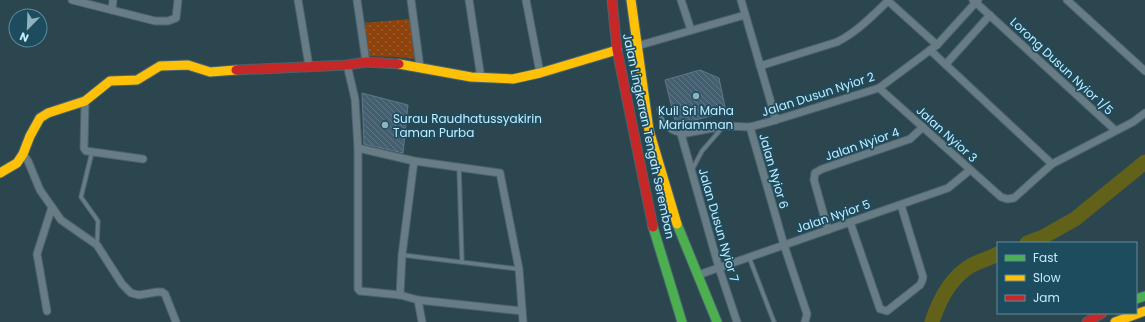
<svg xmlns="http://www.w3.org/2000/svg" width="1145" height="322" viewBox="0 0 1145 322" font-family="Poppins,sans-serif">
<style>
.grass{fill:url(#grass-dots)}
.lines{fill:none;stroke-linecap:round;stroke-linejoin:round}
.river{stroke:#626119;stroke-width:15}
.building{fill:url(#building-back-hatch);stroke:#617886}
.lane-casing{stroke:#4a626c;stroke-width:5.5}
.street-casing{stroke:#4a626c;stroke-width:9}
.fast-casing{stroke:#4a626c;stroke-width:11}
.slow-casing{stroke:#4a626c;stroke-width:11}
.jam-casing{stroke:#4a626c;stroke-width:11}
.lane{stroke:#677c85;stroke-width:3.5}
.street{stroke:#677c85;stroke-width:7}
.fast{stroke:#4caf50;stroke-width:9}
.slow{stroke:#ffc107;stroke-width:9}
.jam{stroke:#c62828;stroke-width:9}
.poi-dot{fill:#8fb2c1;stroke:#1d4c5e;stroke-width:1.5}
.labels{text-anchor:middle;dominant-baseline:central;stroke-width:3.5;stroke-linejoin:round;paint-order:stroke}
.street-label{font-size:12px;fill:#c4ecff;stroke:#1d4c5e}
.poi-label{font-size:12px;fill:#c4ecff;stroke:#1d4c5e}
</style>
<defs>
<pattern id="grass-dots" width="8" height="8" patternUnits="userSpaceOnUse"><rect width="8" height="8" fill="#8d430b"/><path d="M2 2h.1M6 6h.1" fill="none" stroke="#9b5e30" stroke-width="1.8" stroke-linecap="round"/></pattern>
<pattern id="building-back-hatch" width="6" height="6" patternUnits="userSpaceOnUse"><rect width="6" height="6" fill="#445f70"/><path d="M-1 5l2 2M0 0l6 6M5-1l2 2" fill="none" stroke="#5d7685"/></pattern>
</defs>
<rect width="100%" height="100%" fill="#2c464f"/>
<path class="grass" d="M 410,19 L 416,59 L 397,57 L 368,56 L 363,23 Z"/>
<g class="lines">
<g class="river">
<path d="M 1027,243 L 1043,237 L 1075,219 L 1145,162"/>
<path d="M 932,322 C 939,300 951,277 972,265 C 980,261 990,258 998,254"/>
</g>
</g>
<g class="building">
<path d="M 700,70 L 719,78 L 726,112 L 676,125 L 665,80 Z"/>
<path d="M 362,93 L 408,105 L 403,153 L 364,144 Z"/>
</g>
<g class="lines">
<defs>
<g id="lane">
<path d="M 659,109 C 662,122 666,132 681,134"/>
<path d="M 92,152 L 81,197 L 98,221 L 97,244"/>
<path d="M 459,167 L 462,262"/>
<path d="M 692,170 L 702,151 L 722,128"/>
<path d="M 402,255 L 519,269"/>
<path d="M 749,257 L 774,322"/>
</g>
<g id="street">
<path d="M 72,0 L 155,21 L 168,21 L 176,18 L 178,0"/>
<path d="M 298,0 L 309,66"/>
<path d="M 357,0 L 366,62"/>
<path d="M 411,0 L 420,67"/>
<path d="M 469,0 L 481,78"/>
<path d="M 526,0 L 540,73"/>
<path d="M 681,0 L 691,30"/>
<path d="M 741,0 L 776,120"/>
<path d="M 887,0 L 937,45"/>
<path d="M 973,0 L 1115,130"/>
<path d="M 1067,0 L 1145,71"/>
<path d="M 112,10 L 113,0"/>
<path d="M 637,46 L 745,15"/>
<path d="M 930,50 L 1052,164"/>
<path d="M 946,64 L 990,15"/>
<path d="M 347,65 L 355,99 L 358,148 L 358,289 L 360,291 L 400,295 L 418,300 L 522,311"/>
<path d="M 760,66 L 837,42 C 857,32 872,16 888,1"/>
<path d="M 879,88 L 1001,197 L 1007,199 L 1014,198 L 1052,164 L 1133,122 L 1145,113"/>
<path d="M 85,101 L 84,148 L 86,151 L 143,159"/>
<path d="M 750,127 L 784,245 L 807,314 L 805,322"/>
<path d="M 358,148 L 414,161 L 500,173 L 519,269 L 523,322"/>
<path d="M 23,154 L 28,161 L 40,190 L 61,220 L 97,245 L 122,284 L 131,293 L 139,295 L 157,292 L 162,292 L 165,294 L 176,322"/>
<path d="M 850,222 L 880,309 L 887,311 L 920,285 L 922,281 L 923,277 L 901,205"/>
<path d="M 828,230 L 814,180 L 815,173 L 822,169 L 910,139 L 923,127"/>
<path d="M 698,275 L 948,188 L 970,170"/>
<path d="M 400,295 L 402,255 L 414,161"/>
<path d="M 418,300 L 422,322"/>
<path d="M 47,311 L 37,254 L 52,207"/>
<path d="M 737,322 L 719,268 L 681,134 L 724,126 L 750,127 L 776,120 L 879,88 L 937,45 L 978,0"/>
</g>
<g id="fast">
<path d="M 677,224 L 717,322"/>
<path d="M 653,227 L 682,322"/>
<path d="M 1136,299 L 1145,296"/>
</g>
<g id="slow">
<path d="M 631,0 L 649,130 L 677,224"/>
<path d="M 399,64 L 471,77 L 513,79 L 540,73 L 617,50"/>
<path d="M 0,173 L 17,163 L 23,154 L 30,136 L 40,118 L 48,113 L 85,101 L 110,81 L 137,80 L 160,66 L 188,65 L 210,72 L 236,70"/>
<path d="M 1115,322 L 1145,311"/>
</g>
<g id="jam">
<path d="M 612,0 L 617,50 L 653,227"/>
<path d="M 236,70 L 347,65 L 366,62 L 399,64"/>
<path d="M 1087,322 L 1102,313"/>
</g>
</defs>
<use href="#lane" class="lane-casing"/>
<use href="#street" class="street-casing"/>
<use href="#fast" class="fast-casing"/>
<use href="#slow" class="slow-casing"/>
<use href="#jam" class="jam-casing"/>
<use href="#lane" class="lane"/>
<use href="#street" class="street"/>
<use href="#fast" class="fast"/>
<use href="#slow" class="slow"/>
<use href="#jam" class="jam"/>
</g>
<g class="poi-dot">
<circle cx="696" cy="96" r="4"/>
<circle cx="385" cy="125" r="4"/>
</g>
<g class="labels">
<g class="street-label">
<text transform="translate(1062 66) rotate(43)">Lorong Dusun Nyior 1/5</text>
<text transform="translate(818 94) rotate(-18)">Jalan Dusun Nyior 2</text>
<text transform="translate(947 134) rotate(42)">Jalan Nyior 3</text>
<text transform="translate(649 136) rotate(78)">Jalan Lingkaran Tengah Seremban</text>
<text transform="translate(862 144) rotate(-19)">Jalan Nyior 4</text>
<text transform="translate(774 171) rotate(74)">Jalan Nyior 6</text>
<text transform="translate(833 216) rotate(-19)">Jalan Nyior 5</text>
<text transform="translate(719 225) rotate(74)">Jalan Dusun Nyior 7</text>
</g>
<g class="poi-label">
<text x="696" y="110">Kuil Sri Maha<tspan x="696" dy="14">Mariamman</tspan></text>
<text x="393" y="118" text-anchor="start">Surau Raudhatussyakirin<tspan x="393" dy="14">Taman Purba</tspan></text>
</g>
</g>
<rect x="997" y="242" width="140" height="72" fill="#1d4c5e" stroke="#608c9e"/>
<rect x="1005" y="255" width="20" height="6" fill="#4caf50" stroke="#608c9e"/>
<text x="1033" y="262" font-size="12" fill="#c4ecff">Fast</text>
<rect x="1005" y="275" width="20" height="6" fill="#ffc107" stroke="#608c9e"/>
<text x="1033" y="282" font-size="12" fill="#c4ecff">Slow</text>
<rect x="1005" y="295" width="20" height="6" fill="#c62828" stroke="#608c9e"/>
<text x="1033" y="302" font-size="12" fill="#c4ecff">Jam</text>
<g transform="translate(28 28) rotate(203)"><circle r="19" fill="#1d4c5e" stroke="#608c9e"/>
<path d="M0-3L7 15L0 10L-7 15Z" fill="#8fb2c1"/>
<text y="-6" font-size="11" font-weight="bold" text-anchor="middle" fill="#c4ecff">N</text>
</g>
</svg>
